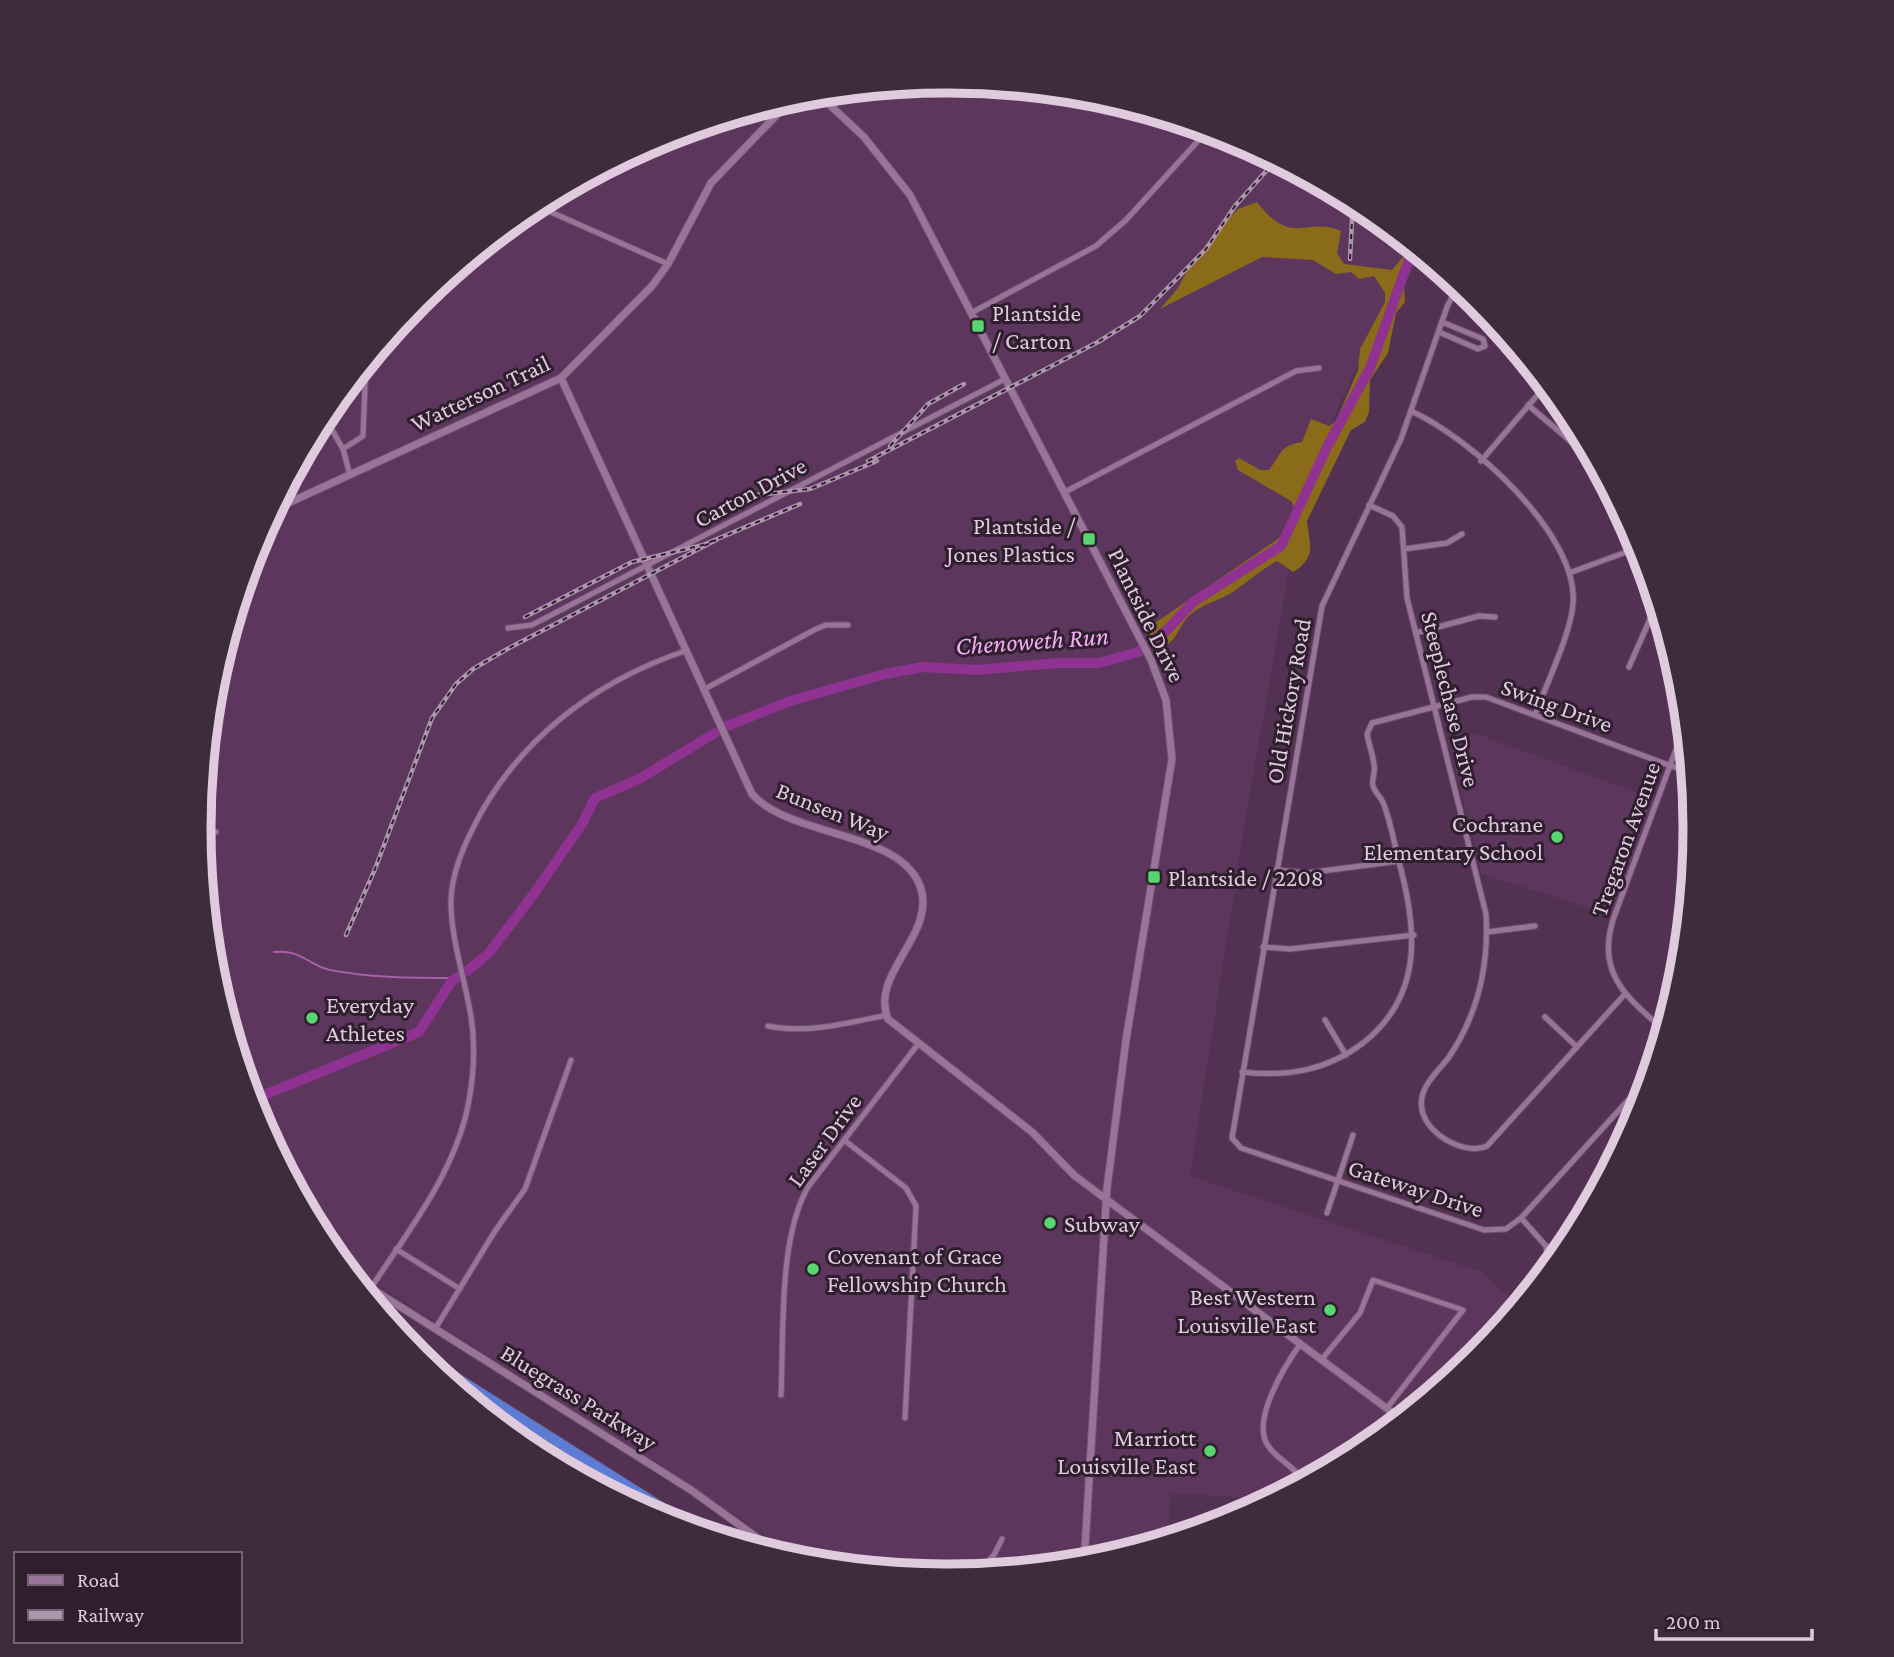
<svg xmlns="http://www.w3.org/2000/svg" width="1894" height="1657" viewBox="0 0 1894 1657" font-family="'Crimson Pro',serif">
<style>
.built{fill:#5d365d}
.forest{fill:#896b19}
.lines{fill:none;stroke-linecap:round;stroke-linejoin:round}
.stream{stroke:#a760a8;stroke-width:2}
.river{stroke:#8f3291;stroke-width:10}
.street-casing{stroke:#6d506c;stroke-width:7}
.secondary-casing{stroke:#6d506c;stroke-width:9}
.highway-casing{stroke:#6d506c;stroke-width:11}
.street{stroke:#997499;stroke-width:5}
.secondary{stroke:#997499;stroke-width:7}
.highway{stroke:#5d7cd4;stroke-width:10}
.rail-casing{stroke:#ae95ae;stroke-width:4.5}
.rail{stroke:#2f1f2e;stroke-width:2;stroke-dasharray:5;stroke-linecap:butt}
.poi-dot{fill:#59d56f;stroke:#2f1f2e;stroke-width:2.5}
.labels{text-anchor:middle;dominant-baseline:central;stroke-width:6;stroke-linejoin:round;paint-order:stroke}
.poi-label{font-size:24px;fill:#dfcade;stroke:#2f1f2e;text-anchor:start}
.street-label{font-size:24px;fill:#dfcade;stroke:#2f1f2e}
.water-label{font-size:26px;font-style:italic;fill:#f3adf1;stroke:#2f1f2e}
.rim{fill:none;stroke:#dfcade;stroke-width:9}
</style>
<rect width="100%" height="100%" fill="#523152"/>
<g class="built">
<path d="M 947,81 L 1093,95 L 1234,138 L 1363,207 L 1421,255 L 1363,355 L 1295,497 L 1287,582 L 1245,822 L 1190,1176 L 1482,1272 L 1512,1301 L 1420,1403 L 1362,1451 L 1271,1499 L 1170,1493 L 1168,1539 L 1093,1562 L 947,1576 L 796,1561 L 763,1533 L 336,1258 L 325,1244 L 256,1114 L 213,974 L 199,828 L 213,682 L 256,542 L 325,413 L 418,299 L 532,206 L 661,137 L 801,95 Z"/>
<path d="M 1477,734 L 1655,799 L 1612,915 L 1482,874 L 1448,740 Z"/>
</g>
<path class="forest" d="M 1257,202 C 1292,248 1307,216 1341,231 L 1337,253 L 1344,264 L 1392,270 L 1403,257 L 1411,268 L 1404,287 L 1405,302 L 1396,313 L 1388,353 L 1370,380 L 1369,412 L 1365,422 L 1351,430 L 1307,521 C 1309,543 1318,557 1293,572 L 1277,561 C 1262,569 1248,582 1233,592 C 1220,600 1202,604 1190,615 C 1178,625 1176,648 1157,647 L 1148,631 L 1149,627 L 1278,539 L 1290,522 L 1294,507 L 1291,501 L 1238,470 L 1235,461 L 1239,458 L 1260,470 L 1269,470 C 1282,453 1279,446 1302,442 L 1311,419 L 1329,426 L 1336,421 L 1358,370 L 1360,349 L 1385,302 L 1385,293 L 1374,276 L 1359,279 L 1351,272 L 1336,274 L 1313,260 L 1262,257 L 1160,309 L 1178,288 L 1193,260 L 1229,218 L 1238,209 Z"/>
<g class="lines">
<path class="stream" d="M 274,952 C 302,949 309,966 330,970 C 372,978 413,978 455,978"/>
<g class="river">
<path d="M 727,726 L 790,701 L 885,674 L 923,667 L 977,670 L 1056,663 L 1099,663 L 1138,652 L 1166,631 L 1193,602 L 1281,546 L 1328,445 L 1370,368 L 1413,248"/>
<path d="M 467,971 L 489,953 L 533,895 L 582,824 L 595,798 L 639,779 L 715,733"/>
<path d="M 252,1100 L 419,1032 L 451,982 L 459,976"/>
</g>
<defs>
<g id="street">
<path d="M 535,205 L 668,264"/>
<path d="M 1458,285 L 1447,307 L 1401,439 L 1322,606 L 1232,1138 L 1241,1148 L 1484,1230 L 1506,1229 L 1521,1218 L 1650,1076"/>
<path d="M 971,313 L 1096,246 L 1126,220 L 1208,130"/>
<path d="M 1439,332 L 1478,349 L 1485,346 L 1483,339 L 1442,322"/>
<path d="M 1528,405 L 1575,445 L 1613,495"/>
<path d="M 1411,411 C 1469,437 1579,534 1573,604 C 1571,633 1546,685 1535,715"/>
<path d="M 324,416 L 343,449 L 350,475"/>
<path d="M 343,449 L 363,436 L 366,363"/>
<path d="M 1481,461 L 1546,385"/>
<path d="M 1065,492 L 1296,371 L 1319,368"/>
<path d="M 1369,505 L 1393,516 L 1402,527 L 1407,598 L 1486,914 C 1489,966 1478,1014 1449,1057 C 1440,1069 1425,1082 1422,1097 C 1415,1130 1464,1157 1487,1146 L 1625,994"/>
<path d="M 1628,523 L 1648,574"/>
<path d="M 1404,549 L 1447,543 L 1462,534"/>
<path d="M 1569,573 L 1640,547"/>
<path d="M 508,628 L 532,625 L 1005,379"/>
<path d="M 1416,633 L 1479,616 L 1495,617"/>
<path d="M 1629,667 L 1657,603"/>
<path d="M 703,690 L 816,629 L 826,625 L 848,625"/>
<path d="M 199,829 L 216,832"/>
<path d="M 1276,870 L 1307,873 L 1399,861"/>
<path d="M 1487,932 L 1535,926"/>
<path d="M 1263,947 L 1290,949 L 1414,935"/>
<path d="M 1545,1017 L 1577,1047"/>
<path d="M 1325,1020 L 1346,1055"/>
<path d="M 768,1026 C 806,1034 849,1023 887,1015"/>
<path d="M 1664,1030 C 1626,997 1595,972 1614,917 L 1685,725"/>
<path d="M 1242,1072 C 1287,1077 1326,1071 1363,1043 C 1424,995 1417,928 1399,862 C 1394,843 1391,823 1384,805 C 1382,798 1375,793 1373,786 C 1371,780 1376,772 1374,765 C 1373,755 1369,745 1367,734 L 1372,723 L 1472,697 L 1486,697 L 1690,773"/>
<path d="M 844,1140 L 906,1188 L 916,1206 L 905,1418"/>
<path d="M 1327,1213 L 1353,1135"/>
<path d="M 1521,1218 L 1546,1246 L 1554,1250 L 1557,1259"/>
<path d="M 1546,1246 L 1547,1255 L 1555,1261"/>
<path d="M 396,1249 L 460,1289"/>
<path d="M 371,1288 C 408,1231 454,1174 468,1106 C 474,1075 476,1042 470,1011 C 464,977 452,941 451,906 C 450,880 460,854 472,830 C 515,742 593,682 685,651"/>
<path d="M 435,1329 L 495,1231 L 525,1189 L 571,1060"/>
<path d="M 1301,1343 C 1286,1364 1249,1422 1269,1447 C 1279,1461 1295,1466 1303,1482"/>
<path d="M 1322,1359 L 1360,1313 L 1373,1280 L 1463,1310 L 1387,1408"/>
<path d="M 781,1395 C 784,1335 778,1239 808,1187 L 918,1044"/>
<path d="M 978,1573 L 994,1555 L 1002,1539"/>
</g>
<g id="secondary">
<path d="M 817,93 L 864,137 L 910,195 L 1151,660 L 1166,700 L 1172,759 L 1126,1040 L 1107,1188 L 1084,1563"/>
<path d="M 561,378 L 752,794 C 791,839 909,830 922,893 C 931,939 870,975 888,1019 L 1032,1132 L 1075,1176 L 1401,1419"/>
<path d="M 273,510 L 561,378 L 652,286 L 668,264 L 711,183 L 794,97"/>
<path d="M 350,1275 L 691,1490 L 784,1557"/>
</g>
<g id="highway">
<path d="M 411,1349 L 699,1531"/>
<path d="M 499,1424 L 594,1484"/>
</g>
</defs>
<use href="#street" class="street-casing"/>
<use href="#secondary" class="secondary-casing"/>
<use href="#highway" class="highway-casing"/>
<use href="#street" class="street"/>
<use href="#secondary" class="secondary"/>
<use href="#highway" class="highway"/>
<defs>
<g id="rail">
<path d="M 1350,259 L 1353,202"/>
<path d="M 890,446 L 928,404 L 964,384"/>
<path d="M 868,461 L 1098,342 L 1140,316 L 1206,249 L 1235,206 L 1276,160"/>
<path d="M 724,505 L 757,495 L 810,489 L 877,461"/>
<path d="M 525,617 L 632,562 L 703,545 L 800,504"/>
<path d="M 346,935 L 375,869 L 432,718 L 456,684 L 473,669 L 509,648 L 716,540"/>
</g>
</defs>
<use href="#rail" class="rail-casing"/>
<use href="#rail" class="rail"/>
</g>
<g class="poi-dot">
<rect x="971" y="319" width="14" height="14" rx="3.5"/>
<rect x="1082" y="532" width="14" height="14" rx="3.5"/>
<circle cx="1557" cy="837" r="7"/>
<rect x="1147" y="870" width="14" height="14" rx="3.5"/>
<circle cx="312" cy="1018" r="7"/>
<circle cx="1050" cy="1223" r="7"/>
<circle cx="813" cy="1269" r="7"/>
<circle cx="1330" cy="1310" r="7"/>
<circle cx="1210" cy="1451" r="7"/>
</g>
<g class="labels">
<g class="poi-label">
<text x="992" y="312">Plantside<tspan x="992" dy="28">/ Carton</tspan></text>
<text x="1075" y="525" text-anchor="end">Plantside /<tspan x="1075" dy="28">Jones Plastics</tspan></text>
<text x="1543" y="823" text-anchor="end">Cochrane<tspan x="1543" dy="28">Elementary School</tspan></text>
<text x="1168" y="877">Plantside / 2208</text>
<text x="326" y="1004">Everyday<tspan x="326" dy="28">Athletes</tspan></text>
<text x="1064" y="1223">Subway</text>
<text x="827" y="1255">Covenant of Grace<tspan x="827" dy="28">Fellowship Church</tspan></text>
<text x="1316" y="1296" text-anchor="end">Best Western<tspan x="1316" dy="28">Louisville East</tspan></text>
<text x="1196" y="1437" text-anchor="end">Marriott<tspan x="1196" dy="28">Louisville East</tspan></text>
</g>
<g class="street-label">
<text transform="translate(480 393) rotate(-25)">Watterson Trail</text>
<text transform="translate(750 492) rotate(-28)">Carton Drive</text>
<text transform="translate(1147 615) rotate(64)">Plantside Drive</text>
<text transform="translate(1451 699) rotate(76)">Steeplechase Drive</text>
<text transform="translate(1288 701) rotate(-80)">Old Hickory Road</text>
<text transform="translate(1557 705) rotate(20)">Swing Drive</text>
<text transform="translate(833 811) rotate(22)">Bunsen Way</text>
<text transform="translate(1625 839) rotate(-70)">Tregaron Avenue</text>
<text transform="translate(824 1140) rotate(-54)">Laser Drive</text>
<text transform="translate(1416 1188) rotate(18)">Gateway Drive</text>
<text transform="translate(579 1397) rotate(32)">Bluegrass Parkway</text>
</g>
<g class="water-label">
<text transform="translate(1032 641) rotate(-4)">Chenoweth Run</text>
</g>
</g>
<path d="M0 0H1894V1657H0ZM946 93H948A735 735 0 0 1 1683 828V829A735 735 0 0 1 948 1564H946A735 735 0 0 1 211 829V828A735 735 0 0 1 946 93Z" fill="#3d2d3c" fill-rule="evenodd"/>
<path class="rim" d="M946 93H948A735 735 0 0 1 1683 828V829A735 735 0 0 1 948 1564H946A735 735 0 0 1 211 829V828A735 735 0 0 1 946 93Z"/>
<rect x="14" y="1552" width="228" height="91" fill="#2f1f2e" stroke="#756374" stroke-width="2"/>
<rect x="28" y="1575" width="35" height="10" fill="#997499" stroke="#756374" stroke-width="2"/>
<text x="77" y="1587" font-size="21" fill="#dfcade">Road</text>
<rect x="28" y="1610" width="35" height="10" fill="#ae95ae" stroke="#756374" stroke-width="2"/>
<text x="77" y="1622" font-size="21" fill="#dfcade">Railway</text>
<path d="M1656 1629v10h156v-10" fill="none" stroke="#dfcade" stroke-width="3.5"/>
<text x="1666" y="1629" font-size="21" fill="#dfcade" stroke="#2f1f2e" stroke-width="5" paint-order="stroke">200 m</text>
</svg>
